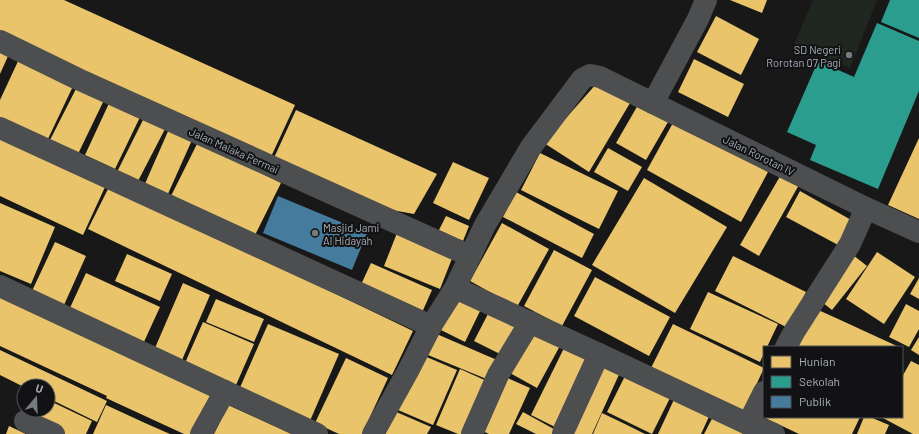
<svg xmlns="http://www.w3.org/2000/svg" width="919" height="434" viewBox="0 0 919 434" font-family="Barlow,sans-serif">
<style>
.green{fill:#202620}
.homes{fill:#e9c46a}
.schools{fill:#2a9d8f}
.public{fill:#457b9d}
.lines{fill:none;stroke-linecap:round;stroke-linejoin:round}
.street{stroke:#4c4e50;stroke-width:22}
.poi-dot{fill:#767b80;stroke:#121214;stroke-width:1.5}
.labels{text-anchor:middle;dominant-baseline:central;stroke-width:4;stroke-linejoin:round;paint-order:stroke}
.poi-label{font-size:11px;fill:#a9b0b8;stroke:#121214;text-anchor:end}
.street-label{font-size:11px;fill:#a9b0b8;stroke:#121214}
</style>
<rect width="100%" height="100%" fill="#181818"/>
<path class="green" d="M 813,0 L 877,0 L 850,68 L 794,45 Z"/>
<g class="homes">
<path d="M 0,0 L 64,0 L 295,105 L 270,159 L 0,36 Z"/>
<path d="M 730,0 L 767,0 L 762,13 Z"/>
<path d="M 716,16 L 759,39 L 741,75 L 697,52 Z"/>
<path d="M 0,49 L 9,54 L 0,74 Z"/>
<path d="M 20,57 L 75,82 L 47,141 L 0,119 L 0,100 Z"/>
<path d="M 694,59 L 744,84 L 728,117 L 678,92 Z"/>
<path d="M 597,83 L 630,103 L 589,172 L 544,143 Z"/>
<path d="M 78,85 L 105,98 L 78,154 L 50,140 Z"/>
<path d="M 111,99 L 142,113 L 115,169 L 85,155 Z"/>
<path d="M 638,105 L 668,122 L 646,160 L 616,143 Z"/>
<path d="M 296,110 L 437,174 L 414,214 L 381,208 L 273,160 Z"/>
<path d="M 144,118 L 165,129 L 137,183 L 117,172 Z"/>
<path d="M 674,121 L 768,172 L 741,222 L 647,170 Z"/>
<path d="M 169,129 L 192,140 L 167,196 L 144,186 Z"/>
<path d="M 0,138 L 105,187 L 83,235 L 0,196 Z"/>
<path d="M 919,138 L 919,219 L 888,205 Z"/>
<path d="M 198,142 L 281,183 L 254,237 L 171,196 Z"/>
<path d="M 608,148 L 642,167 L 628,191 L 594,172 Z"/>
<path d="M 540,153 L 618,191 L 599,229 L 521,190 Z"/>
<path d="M 453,162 L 489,178 L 469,220 L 433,203 Z"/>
<path d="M 782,173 L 800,183 L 759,256 L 740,245 Z"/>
<path d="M 644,178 L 727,227 L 675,313 L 592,265 Z"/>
<path d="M 110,185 L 413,331 L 392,375 L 88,229 Z"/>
<path d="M 800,191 L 853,221 L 840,246 L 786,217 Z"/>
<path d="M 516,192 L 594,234 L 582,258 L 503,217 Z"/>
<path d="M 0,203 L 55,227 L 31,284 L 0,271 Z"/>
<path d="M 446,216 L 469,226 L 463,241 L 439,230 Z"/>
<path d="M 502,223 L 549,249 L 517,307 L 470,281 Z"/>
<path d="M 397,233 L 453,256 L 440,289 L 384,266 Z"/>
<path d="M 55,242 L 86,256 L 64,305 L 32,291 Z"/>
<path d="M 554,250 L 592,270 L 562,326 L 524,306 Z"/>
<path d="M 877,252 L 915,277 L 884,324 L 846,299 Z"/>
<path d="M 127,254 L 172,274 L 160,301 L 115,281 Z"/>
<path d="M 853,255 L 867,266 L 832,310 L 818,299 Z"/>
<path d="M 733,256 L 806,292 L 788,328 L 715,291 Z"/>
<path d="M 371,263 L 432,290 L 420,317 L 359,289 Z"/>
<path d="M 86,273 L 160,307 L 143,344 L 69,310 Z"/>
<path d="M 595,277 L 670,317 L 649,356 L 574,316 Z"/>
<path d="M 919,278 L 919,299 L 910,294 Z"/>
<path d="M 183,283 L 210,295 L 182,360 L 155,348 Z"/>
<path d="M 0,290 L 214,396 L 196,434 L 184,434 L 106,398 L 107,396 L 0,346 Z"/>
<path d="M 708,292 L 778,324 L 767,347 L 764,347 L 764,353 L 760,362 L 690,329 Z"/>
<path d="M 457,297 L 481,309 L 465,342 L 441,330 Z"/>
<path d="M 216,299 L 264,319 L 254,342 L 206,322 Z"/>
<path d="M 906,304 L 919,311 L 919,329 L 909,347 L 889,337 Z"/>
<path d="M 816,309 L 836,318 L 899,347 L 798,347 Z"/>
<path d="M 489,312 L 521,328 L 506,357 L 474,341 Z"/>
<path d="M 203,322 L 254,344 L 236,385 L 185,363 Z"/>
<path d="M 268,324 L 339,354 L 309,423 L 238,392 Z"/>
<path d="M 673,324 L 764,368 L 740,420 L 648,374 Z"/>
<path d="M 533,329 L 561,344 L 537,388 L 510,373 Z"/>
<path d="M 432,332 L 497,360 L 489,380 L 423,353 Z"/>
<path d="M 919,337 L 919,355 L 911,350 Z"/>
<path d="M 566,344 L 594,358 L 559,429 L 531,415 Z"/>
<path d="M 0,350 L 107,401 L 97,422 L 48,398 L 48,386 L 24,386 L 24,387 L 0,375 Z"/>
<path d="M 422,355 L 457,370 L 433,425 L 398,410 Z"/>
<path d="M 346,358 L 388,378 L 362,434 L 339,434 L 315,423 Z"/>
<path d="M 600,358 L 622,368 L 592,434 L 569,434 Z"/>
<path d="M 911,361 L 919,365 L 919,434 L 913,434 L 881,417 L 902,417 L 902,377 Z"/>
<path d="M 460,369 L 489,382 L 466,434 L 458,434 L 436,425 Z"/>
<path d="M 628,370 L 673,392 L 652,434 L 607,412 Z"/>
<path d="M 503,376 L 530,388 L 509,434 L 489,434 L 478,429 Z"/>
<path d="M 677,393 L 712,410 L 701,434 L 658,434 Z"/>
<path d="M 48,400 L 92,421 L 86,434 L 65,434 L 29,416 L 32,410 L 48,410 Z"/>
<path d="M 106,405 L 145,423 L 170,434 L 93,434 Z"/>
<path d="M 228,405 L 292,434 L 214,434 Z"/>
<path d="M 764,405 L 764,417 L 860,417 L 852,434 L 799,434 L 759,415 Z"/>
<path d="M 394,411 L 431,427 L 427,434 L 385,434 Z"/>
<path d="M 716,411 L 764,434 L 704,434 Z"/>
<path d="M 523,412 L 563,434 L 536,434 L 516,424 Z"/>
<path d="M 602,413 L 627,425 L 645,434 L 593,434 Z"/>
<path d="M 864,417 L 870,417 L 889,425 L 885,434 L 857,434 Z"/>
<path d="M 9,426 L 26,434 L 6,434 Z"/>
</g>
<g class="schools">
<path d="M 890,0 L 919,0 L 919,38 L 881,22 Z"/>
<path d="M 877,23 L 919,41 L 919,91 L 878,189 L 810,160 L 816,145 L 787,132 L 818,61 L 854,77 Z"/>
</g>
<path class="public" d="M 278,196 L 367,233 L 352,270 L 263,233 Z"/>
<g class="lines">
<g class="street">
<path d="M 0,41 L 78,79 L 470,256"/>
<path d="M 653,103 L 698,19 L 706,0"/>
<path d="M 0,128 L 431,326"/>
<path d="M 0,286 L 317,434"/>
<path d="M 455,288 L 599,354 L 748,424 L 774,434"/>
<path d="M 786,347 L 794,332 L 850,244 L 866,208"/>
<path d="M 25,421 L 54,434"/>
<path d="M 748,424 L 764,392"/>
<path d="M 201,434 L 225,391"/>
<path d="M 373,434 L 408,371 L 431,326 L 455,288 L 485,225 L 531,147 L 582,79 L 590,75 L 600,77 L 866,208 L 919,232"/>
<path d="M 472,434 L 498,375 L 530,322"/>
<path d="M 563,434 L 564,430 L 599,354"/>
</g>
</g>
<g class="poi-dot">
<circle cx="849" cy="55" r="4"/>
<circle cx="315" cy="233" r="4"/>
</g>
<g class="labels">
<g class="poi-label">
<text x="841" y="49">SD Negeri<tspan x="841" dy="13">Rorotan 07 Pagi</tspan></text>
<text x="323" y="227" text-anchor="start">Masjid Jami<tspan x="323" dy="13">Al Hidayah</tspan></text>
</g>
<g class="street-label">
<text transform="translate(234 150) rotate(24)">Jalan Malaka Permai</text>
<text transform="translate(759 155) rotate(26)">Jalan Rorotan IV</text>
</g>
</g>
<rect x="763" y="346" width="140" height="72" fill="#121214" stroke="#4e5156"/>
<rect x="771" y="356" width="20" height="12" fill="#e9c46a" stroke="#4e5156"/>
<text x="799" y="366" font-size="12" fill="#a9b0b8">Hunian</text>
<rect x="771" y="376" width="20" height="12" fill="#2a9d8f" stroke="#4e5156"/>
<text x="799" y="386" font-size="12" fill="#a9b0b8">Sekolah</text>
<rect x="771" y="396" width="20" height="12" fill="#457b9d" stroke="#4e5156"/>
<text x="799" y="406" font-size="12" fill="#a9b0b8">Publik</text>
<g transform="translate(36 398) rotate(19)"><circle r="19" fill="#121214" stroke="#4e5156"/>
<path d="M0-3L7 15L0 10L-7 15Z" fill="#767b80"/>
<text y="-6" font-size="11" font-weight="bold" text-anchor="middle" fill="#a9b0b8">U</text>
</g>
</svg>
